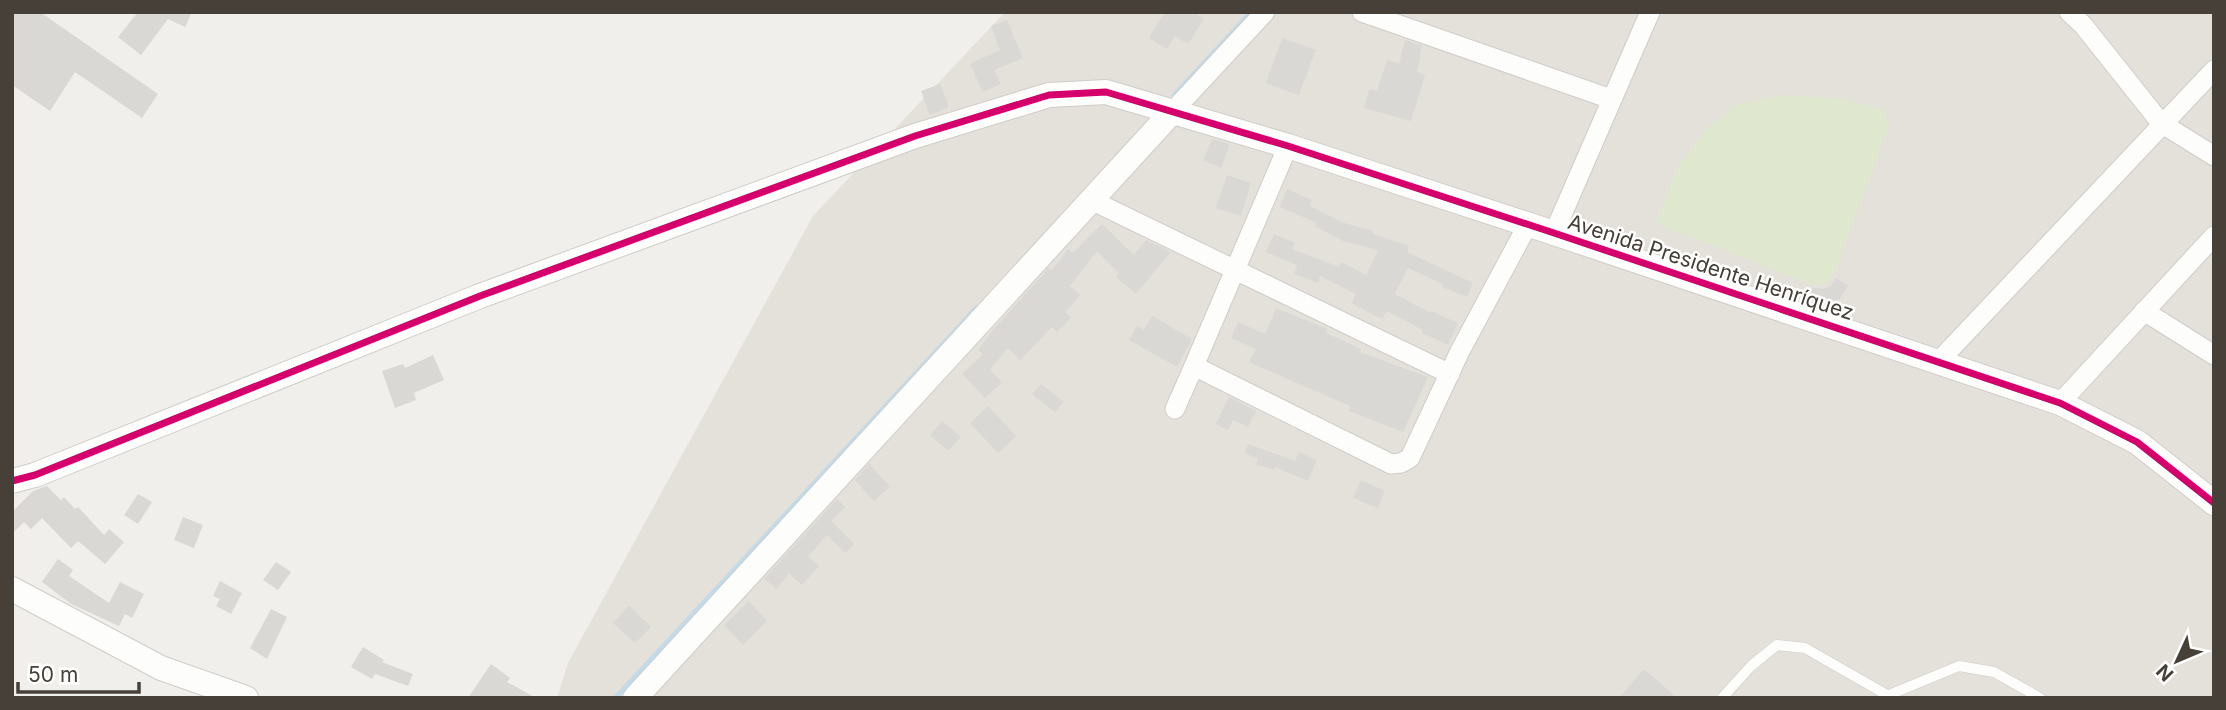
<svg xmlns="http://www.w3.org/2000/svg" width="2226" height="710" viewBox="0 0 2226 710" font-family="Inter,sans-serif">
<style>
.residential{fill:#e4e0da}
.green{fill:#dfe8ce}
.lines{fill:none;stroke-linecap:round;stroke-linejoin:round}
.stream{stroke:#c1dbea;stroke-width:4.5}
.building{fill:#dad8d4}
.service-casing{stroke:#cfcdc9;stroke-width:11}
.minor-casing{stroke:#cfcdc9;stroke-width:21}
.tertiary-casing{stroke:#cfcdc9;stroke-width:26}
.service{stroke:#fdfdfc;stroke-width:10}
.minor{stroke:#fdfdfc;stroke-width:19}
.tertiary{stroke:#fdfdfc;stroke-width:24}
.cycleway-casing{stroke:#fff;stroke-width:11}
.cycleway{stroke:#d6006c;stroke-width:7}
.labels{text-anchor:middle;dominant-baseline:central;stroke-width:5;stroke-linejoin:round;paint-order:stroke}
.street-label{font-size:21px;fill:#464038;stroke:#fff}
</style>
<rect width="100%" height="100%" fill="#f1efeb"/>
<path class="residential" d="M 1005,12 L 2214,12 L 2214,698 L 557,698 L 568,663 L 813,216 Z"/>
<path class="green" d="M 1785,95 L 1836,98 L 1883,109 L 1889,125 L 1833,276 L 1825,285 L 1812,285 L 1656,223 L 1675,171 L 1705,129 L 1740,103 Z"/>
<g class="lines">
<g class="stream">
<path d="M 1174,95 L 1251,12"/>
<path d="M 615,698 L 976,308"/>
</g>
</g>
<g class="building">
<path d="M 12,12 L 40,12 L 158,94 L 142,118 L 75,72 L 50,111 L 12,85 Z"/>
<path d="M 138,12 L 192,12 L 185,27 L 168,19 L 141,55 L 118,37 Z"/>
<path d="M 1165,12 L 1193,12 L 1204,19 L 1188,44 L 1175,36 L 1167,49 L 1149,38 Z"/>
<path d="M 1007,20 L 1023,58 L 994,70 L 1001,84 L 983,92 L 970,64 L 1000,50 L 991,26 Z"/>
<path d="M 1282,38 L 1316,50 L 1299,95 L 1266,83 Z"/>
<path d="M 1405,40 L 1422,46 L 1417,72 L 1425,75 L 1411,121 L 1364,108 L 1369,89 L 1377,91 L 1387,60 L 1399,64 Z"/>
<path d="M 940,84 L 949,107 L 930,115 L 921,91 Z"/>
<path d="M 1212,139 L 1230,144 L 1221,168 L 1203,160 Z"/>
<path d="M 1227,175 L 1251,183 L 1241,216 L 1216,208 Z"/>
<path d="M 1287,189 L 1312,200 L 1310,206 L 1344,223 L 1373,231 L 1373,234 L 1409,246 L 1407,252 L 1473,283 L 1467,297 L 1442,287 L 1443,284 L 1408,268 L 1395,294 L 1430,313 L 1431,311 L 1458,323 L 1448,345 L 1422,333 L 1423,330 L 1387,311 L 1382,319 L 1351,303 L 1356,294 L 1320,276 L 1318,283 L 1294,274 L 1297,265 L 1266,252 L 1274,234 L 1295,243 L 1292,249 L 1339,267 L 1341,262 L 1366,275 L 1378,250 L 1343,241 L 1315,226 L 1317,223 L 1280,207 Z"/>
<path d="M 1102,224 L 1134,255 L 1146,240 L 1171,252 L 1136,294 L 1116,277 L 1119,273 L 1097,251 L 1070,286 L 1080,295 L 1065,312 L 1071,318 L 1057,332 L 1052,327 L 1020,360 L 1008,348 L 990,370 L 1002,382 L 985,398 L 962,374 L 983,354 L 978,350 L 992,331 L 1049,268 L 1052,270 L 1068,249 L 1073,253 Z"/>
<path d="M 1836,278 L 1848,286 L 1840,299 L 1821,304 L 1807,301 L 1811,288 L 1824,289 L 1831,286 Z"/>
<path d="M 1276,308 L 1327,329 L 1326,333 L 1361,349 L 1360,352 L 1428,377 L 1403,432 L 1349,411 L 1350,406 L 1249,362 L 1256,349 L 1231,338 L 1238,322 L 1265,334 Z"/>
<path d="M 1152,316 L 1192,339 L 1177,367 L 1129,340 L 1137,326 L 1144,330 Z"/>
<path d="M 433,355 L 444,380 L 414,393 L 416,400 L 395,408 L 382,371 L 403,364 L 405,368 Z"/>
<path d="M 1041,384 L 1064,402 L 1055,412 L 1032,394 Z"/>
<path d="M 1229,397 L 1256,411 L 1248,427 L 1233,420 L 1228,430 L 1216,424 Z"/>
<path d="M 988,406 L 1016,436 L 998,453 L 970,423 Z"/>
<path d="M 942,421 L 961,437 L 948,451 L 930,435 Z"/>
<path d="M 1248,444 L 1295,461 L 1299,452 L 1317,460 L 1308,481 L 1275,467 L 1274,470 L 1256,464 L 1258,459 L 1245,453 Z"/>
<path d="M 869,464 L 890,486 L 874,501 L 855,480 Z"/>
<path d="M 1361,480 L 1385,491 L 1378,508 L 1353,498 Z"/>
<path d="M 47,486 L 61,500 L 64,497 L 75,509 L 78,507 L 104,535 L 109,529 L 124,542 L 105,564 L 78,541 L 71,548 L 42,518 L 31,529 L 24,522 L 12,534 L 12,512 L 33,491 Z"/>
<path d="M 138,494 L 152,502 L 138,524 L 124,515 Z"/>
<path d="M 837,499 L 845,507 L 831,521 L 854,544 L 845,553 L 827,535 L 808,556 L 819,566 L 802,585 L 789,573 L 777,589 L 764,579 Z"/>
<path d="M 183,517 L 203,525 L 194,548 L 174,540 Z"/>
<path d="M 58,559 L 73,570 L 69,576 L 109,603 L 120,582 L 144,594 L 132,618 L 125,614 L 119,626 L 71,604 L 42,582 Z"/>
<path d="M 276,562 L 291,572 L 278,590 L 263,580 Z"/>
<path d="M 220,581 L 242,593 L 231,614 L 216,606 L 220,599 L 213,596 Z"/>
<path d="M 749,601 L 767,621 L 743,645 L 724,625 Z"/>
<path d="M 629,606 L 651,627 L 635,643 L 613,623 Z"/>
<path d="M 271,609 L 287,617 L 267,659 L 250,648 Z"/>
<path d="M 363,647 L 384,660 L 382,662 L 413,674 L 408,686 L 375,674 L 372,679 L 351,667 Z"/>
<path d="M 491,664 L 510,678 L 507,682 L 536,698 L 468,698 Z"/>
<path d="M 1644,669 L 1677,698 L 1619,698 Z"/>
</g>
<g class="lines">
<defs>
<g id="service">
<path d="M 1884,697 L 1959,666 L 1994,672 L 2040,698"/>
<path d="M 1722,698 L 1751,666 L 1777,645 L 1805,648 L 1887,695"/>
</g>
<g id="minor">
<path d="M 1362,12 L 1611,99"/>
<path d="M 2069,12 L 2083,25 L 2161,123 L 2214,156"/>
<path d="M 1173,111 L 1265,12"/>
<path d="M 1288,146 L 1194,366 L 1391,464 L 1401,463 L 1410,458 L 1460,351 L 1527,226"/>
<path d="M 1093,201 L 1450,374"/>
<path d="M 1554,233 L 1650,12"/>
<path d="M 2144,311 L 2214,355"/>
<path d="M 1939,361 L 2214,70"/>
<path d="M 2060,403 L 2214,236"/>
<path d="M 1175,409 L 1194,366"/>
</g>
<g id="tertiary">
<path d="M 12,481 L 35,475 L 480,296 L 915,136 L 1049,95 L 1106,92 L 1288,146 L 1554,233 L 2060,403 L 2137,442 L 2214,503"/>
<path d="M 12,589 L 161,668 L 246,698"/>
<path d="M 635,698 L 1173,111"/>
</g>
</defs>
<use href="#service" class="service-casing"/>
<use href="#minor" class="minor-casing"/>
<use href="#tertiary" class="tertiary-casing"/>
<use href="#service" class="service"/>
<use href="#minor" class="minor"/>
<use href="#tertiary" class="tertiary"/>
<defs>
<path id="cycleway" d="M 12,481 L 35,475 L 480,296 L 915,136 L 1049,95 L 1106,92 L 1288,146 L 1554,233 L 2060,403 L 2137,442 L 2214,503"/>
</defs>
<use href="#cycleway" class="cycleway-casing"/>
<use href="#cycleway" class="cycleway"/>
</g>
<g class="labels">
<g class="street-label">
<text transform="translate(1711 267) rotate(18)">Avenida Presidente Henríquez</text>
</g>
</g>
<rect width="2226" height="710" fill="none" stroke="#464038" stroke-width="28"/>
<g transform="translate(2177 661) rotate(226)" stroke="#ffffff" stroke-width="5" paint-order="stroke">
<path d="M0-5L12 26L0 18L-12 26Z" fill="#464038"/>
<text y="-10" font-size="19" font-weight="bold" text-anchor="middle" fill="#464038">N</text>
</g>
<path d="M18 682v10h121v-10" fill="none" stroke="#464038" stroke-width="3.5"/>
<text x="28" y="682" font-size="21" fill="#464038" stroke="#ffffff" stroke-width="5" paint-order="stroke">50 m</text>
</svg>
